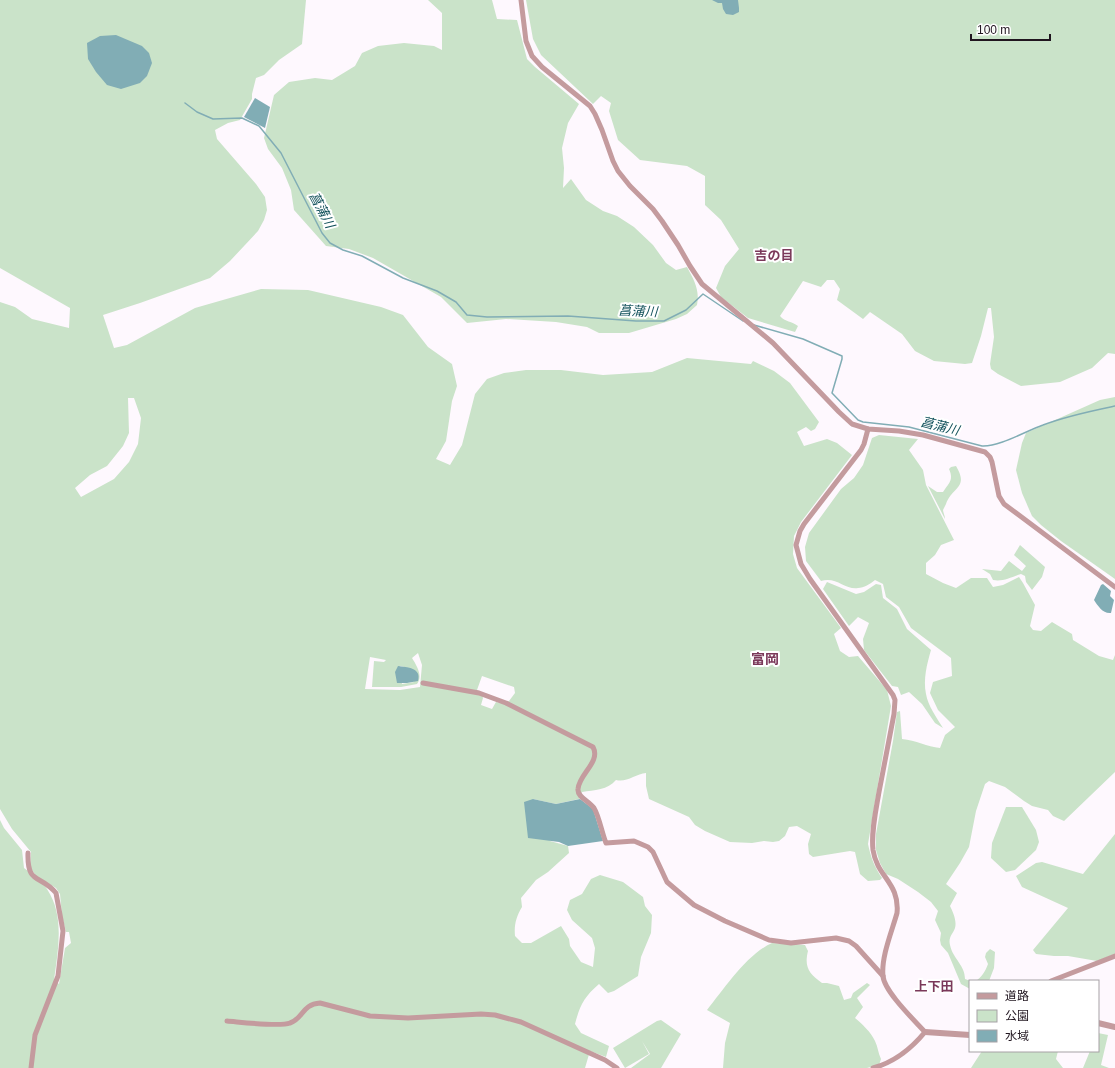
<svg xmlns="http://www.w3.org/2000/svg" width="1115" height="1068" viewBox="0 0 1115 1068" font-family="Arial,'Noto Sans JP',sans-serif">
<style>
.green{fill:#cae3c9;fill-rule:evenodd}
.water{fill:#81adb5}
.lines{fill:none;stroke-linecap:round;stroke-linejoin:round}
.stream{stroke:#81adb5;stroke-width:1.5}
.minor{stroke:#c49b9e;stroke-width:5}
.tertiary{stroke:#c49b9e;stroke-width:6}
.labels{text-anchor:middle;dominant-baseline:central;stroke-width:4;stroke-linejoin:round;paint-order:stroke}
.water-label{font-size:13px;font-style:italic;fill:#12515b;stroke:#fff}
.neighbourhood-label{font-size:13px;font-weight:bold;fill:#7b395a;stroke:#fff}
.quarter-label{font-size:14px;font-weight:bold;fill:#7b395a;stroke:#fff}
</style>
<rect width="100%" height="100%" fill="#fef8fe"/>
<g class="green">
<path d="M 0,0 L 306,0 L 302,44 L 279,60 L 264,75 L 256,78 L 252,94 L 252,99 L 240,120 L 228,123 L 215,130 L 217,139 L 256,184 L 265,197 L 267,210 L 264,220 L 258,231 L 230,261 L 210,278 L 140,303 L 103,315 L 114,348 L 127,345 L 195,308 L 261,289 L 308,290 L 381,307 L 403,315 L 428,347 L 452,364 L 457,386 L 452,401 L 446,441 L 436,459 L 450,465 L 462,445 L 475,394 L 487,379 L 504,373 L 526,370 L 561,370 L 603,375 L 652,372 L 687,358 L 751,364 L 753,361 L 774,371 L 790,383 L 819,422 L 815,429 L 811,431 L 806,427 L 797,432 L 804,446 L 827,439 L 837,443 L 852,455 L 801,522 L 794,536 L 793,554 L 797,568 L 841,628 L 834,634 L 840,651 L 849,657 L 858,656 L 887,690 L 891,706 L 868,844 C 871,858 874,866 882,878 L 880,880 L 868,881 L 860,874 L 855,852 L 850,851 L 813,857 L 809,854 L 808,844 L 811,834 L 797,826 L 789,827 L 785,836 L 779,841 L 773,842 L 764,841 L 752,843 L 730,842 L 705,831 L 695,825 L 689,817 L 649,799 L 646,786 L 646,773 C 636,774 626,783 616,780 C 608,790 594,790 582,792 L 579,799 L 556,804 L 533,799 L 550,841 L 568,846 L 569,853 L 548,872 L 536,880 L 521,898 L 522,907 C 516,917 514,925 515,936 L 522,943 L 531,943 L 561,926 L 569,939 L 570,946 L 581,962 L 593,967 L 595,948 L 592,938 L 572,920 L 567,910 L 570,900 L 582,894 L 591,879 L 600,875 L 623,882 L 643,897 L 645,906 L 652,915 L 651,933 L 641,957 L 638,976 L 614,991 L 608,993 L 599,984 C 584,997 580,1005 575,1024 L 581,1033 L 609,1046 L 606,1057 L 590,1051 L 585,1068 L 0,1068 L 0,820 L 4,828 L 22,850 L 24,868 C 32,874 42,881 47,889 C 65,916 58,950 54,980 L 59,984 L 65,948 L 71,943 L 69,932 L 66,932 L 62,916 L 60,894 L 56,888 L 36,876 L 30,867 L 31,852 L 12,829 L 0,809 L 0,302 L 15,307 L 32,319 L 69,328 L 70,308 L 0,268 ZM 128,398 L 134,398 L 141,418 L 138,444 L 129,462 L 114,479 L 81,497 L 75,488 L 90,475 L 107,466 L 123,446 L 129,433 ZM 418,653 L 422,665 L 420,687 L 400,690 L 365,689 L 370,657 L 386,660 L 384,662 L 374,661 L 372,687 L 401,687 L 417,684 C 423,676 417,666 412,658 ZM 400,666 L 409,668 L 414,682 L 402,684 ZM 482,676 L 514,687 L 515,693 L 509,701 L 501,703 L 496,702 L 492,709 L 481,705 L 483,698 L 481,692 L 477,690 Z"/>
<path d="M 428,0 L 492,0 L 497,19 L 517,20 L 527,59 L 535,67 L 579,104 L 568,123 L 562,148 L 564,168 L 563,188 L 571,179 L 586,200 L 603,211 L 617,216 L 634,227 L 653,245 L 666,263 L 676,270 L 687,267 C 694,280 700,290 697,305 L 687,314 L 676,319 L 629,333 L 599,333 L 587,327 L 556,322 L 506,319 L 467,323 L 441,297 L 373,258 L 349,249 L 326,246 L 294,210 L 291,190 L 282,168 L 268,149 L 264,138 L 274,95 L 289,82 L 315,78 L 332,80 L 355,66 L 362,53 L 378,46 L 404,43 L 434,46 L 442,50 L 442,13 Z"/>
<path d="M 526,0 L 1115,0 L 1115,354 L 1108,353 L 1092,368 L 1060,382 L 1021,386 L 998,374 L 991,369 L 990,364 L 994,337 L 991,308 L 988,308 L 981,336 L 972,363 L 965,364 L 934,361 L 915,351 L 902,334 L 870,312 L 863,319 L 837,300 L 840,289 L 834,280 L 827,280 L 821,287 L 803,281 L 780,316 C 785,322 792,321 798,326 L 795,332 L 748,318 L 721,297 L 716,288 L 725,266 L 739,249 L 721,220 L 705,205 L 705,176 L 687,166 L 640,160 L 618,140 L 609,111 L 611,103 L 601,96 L 593,104 L 541,55 L 533,39 Z"/>
<path d="M 1115,397 L 1115,579 L 1061,541 L 1041,525 L 1032,516 L 1022,493 L 1016,470 L 1022,443 L 1026,433 L 1100,400 Z"/>
<path d="M 879,435 L 918,439 L 909,450 L 923,470 L 926,485 L 954,540 L 941,545 L 935,555 L 926,563 L 926,574 L 943,583 L 956,588 L 971,578 L 987,578 L 993,587 L 1003,585 L 1019,577 L 1023,583 L 1035,605 L 1030,626 L 1033,630 L 1041,631 L 1052,622 L 1072,634 L 1073,640 L 1099,656 L 1113,660 L 1115,655 L 1115,772 L 1064,821 L 1053,816 L 1048,810 L 1032,806 L 1024,801 L 1005,787 L 989,781 L 985,784 L 976,811 L 969,847 L 960,863 L 946,884 L 957,893 L 950,906 C 953,912 957,921 955,928 C 953,934 948,937 950,945 C 953,959 965,965 965,979 L 971,981 L 970,981 L 970,989 L 961,984 L 948,953 L 941,945 L 940,940 L 941,933 L 935,920 L 938,911 L 931,902 L 918,892 L 898,879 L 886,874 L 880,863 L 876,850 L 876,834 L 893,741 L 897,712 L 900,711 L 902,739 C 916,740 927,747 940,748 L 945,735 L 955,727 L 938,710 L 930,693 L 933,682 L 952,676 L 951,658 L 911,628 L 899,607 L 886,597 L 883,584 L 875,580 C 870,584 864,588 858,588 C 845,590 836,576 821,581 L 806,561 L 805,547 L 809,533 L 841,489 L 854,478 L 863,465 L 872,438 Z"/>
<path d="M 956,466 C 969,488 953,486 946,504 C 945,506 944,508 943,510 C 943,512 945,516 945,519 L 928,486 L 937,492 L 943,492 C 949,483 954,480 949,469 L 951,467 Z"/>
<path d="M 1020,545 L 1045,567 L 1042,577 L 1032,590 L 1026,582 L 1025,576 L 1021,574 C 1011,577 1003,582 993,580 L 990,574 L 982,569 L 1001,571 L 1009,561 L 1022,571 L 1026,566 L 1014,555 Z"/>
<path d="M 827,582 L 856,594 L 864,592 L 876,584 L 881,585 L 883,598 L 897,609 L 907,629 L 931,650 C 927,664 923,679 926,694 C 928,706 937,718 943,728 L 935,723 L 922,704 L 909,692 L 901,695 L 898,687 L 892,686 L 864,650 L 863,639 L 869,623 L 858,617 L 849,626 L 823,589 Z"/>
<path d="M 1006,807 L 1022,807 L 1036,830 L 1039,842 L 1036,850 L 1015,870 L 1006,872 L 991,858 L 992,843 Z"/>
<path d="M 1115,834 L 1115,954 L 1097,961 L 1068,956 L 1054,956 L 1036,954 L 1033,950 L 1068,908 L 1022,887 L 1016,876 L 1036,863 L 1042,862 L 1083,874 Z"/>
<path d="M 772,943 L 805,945 L 808,951 C 804,967 809,974 822,983 L 827,983 L 839,986 L 844,1000 L 851,998 L 853,993 L 867,983 L 870,985 L 857,998 L 863,1007 L 855,1018 C 862,1024 871,1032 875,1041 C 878,1047 878,1053 881,1059 L 879,1065 L 867,1068 L 723,1068 L 725,1043 L 730,1023 L 707,1010 C 724,989 747,954 772,943 Z"/>
<path d="M 990,949 L 995,952 L 994,968 L 989,981 L 975,981 C 981,979 986,970 988,964 L 985,957 L 986,953 Z"/>
<path d="M 661,1020 L 681,1034 L 661,1068 L 631,1068 L 650,1054 L 642,1041 L 649,1054 L 625,1068 L 613,1048 L 657,1021 Z"/>
<path d="M 1098,1033 L 1108,1035 L 1101,1065 L 1109,1068 L 1083,1068 L 1090,1051 L 1098,1051 Z"/>
<path d="M 982,1051 L 1058,1051 L 1056,1059 L 1063,1068 L 971,1068 Z"/>
</g>
<g class="water">
<path d="M 712,0 L 738,0 L 739,8 L 739,12 L 733,15 L 726,14 L 723,9 L 722,3 L 718,3 Z"/>
<path d="M 116,35 L 142,46 L 149,53 L 152,63 L 147,76 L 140,83 L 121,89 L 107,85 L 96,72 L 88,59 L 87,43 L 100,36 Z"/>
<path d="M 255,98 L 270,107 L 265,128 L 244,117 Z"/>
<path d="M 1103,584 L 1111,591 L 1110,596 L 1114,600 L 1111,613 C 1103,614 1098,606 1094,600 L 1101,585 Z"/>
<path d="M 398,666 C 407,667 422,668 418,681 L 407,683 L 397,683 L 395,672 Z"/>
<path d="M 533,799 L 556,804 L 580,799 L 593,809 L 603,841 L 568,846 L 559,842 L 528,838 L 524,802 Z"/>
</g>
<g class="lines">
<g class="stream">
<path d="M 185,103 L 197,112 L 213,119 L 242,118 L 259,126 L 281,153 L 322,233 L 330,243 L 343,250 L 362,256 L 403,278 L 437,291 L 456,302 L 467,315 L 487,317 L 568,316 L 636,321 L 664,321 L 686,310 L 703,294 L 743,321"/>
<path d="M 754,325 L 803,339 L 842,356 L 842,359 L 832,393 L 858,420 L 863,422 L 909,427 L 982,446 C 999,447 1026,431 1043,425 C 1066,416 1091,411 1115,406"/>
</g>
<g class="minor">
<path d="M 521,0 L 526,41 L 532,56 L 542,67 L 590,106 L 595,114 L 602,130 L 613,161 L 618,171 L 630,186 L 653,209 L 662,221 L 678,245 L 690,266 L 702,284 L 773,343 L 839,412 L 852,424 L 868,429 L 899,431 L 923,435 L 985,452 L 990,457 L 992,462 L 999,496 L 1004,504 L 1115,587"/>
<path d="M 868,429 L 864,444 L 861,450 L 804,524 L 800,531 L 796,545 L 801,564 L 810,579 L 893,695 L 895,700 L 894,714 C 889,740 884,766 879,792 C 876,810 871,831 873,850 C 877,877 900,883 897,913 C 892,931 881,957 883,976 C 884,991 914,1020 925,1032 C 911,1049 895,1062 873,1068"/>
<path d="M 423,683 L 479,693 L 506,703 L 593,747 C 601,762 579,774 578,789 C 577,797 589,801 594,808 C 599,816 602,833 606,843 L 634,841 L 648,847 L 653,852 L 667,882 L 694,905 L 725,921 L 769,940 L 791,943 L 836,938 L 849,941 L 856,946 L 883,976"/>
<path d="M 28,853 C 27,885 40,874 56,893 L 63,931 L 58,976 L 35,1035 L 31,1068"/>
<path d="M 1051,981 L 1115,956"/>
<path d="M 227,1021 C 240,1022 279,1027 290,1023 C 303,1019 302,1004 320,1003 L 370,1016 L 408,1018 L 481,1014 L 495,1015 L 521,1022 L 605,1060 L 617,1068"/>
</g>
<g class="tertiary">
<path d="M 1098,1023 L 1115,1027"/>
<path d="M 925,1032 L 970,1035"/>
</g>
</g>
<g class="labels">
<g class="water-label">
<text transform="translate(322 210) rotate(62)">菖蒲川</text>
<text transform="translate(638 311) rotate(3)">菖蒲川</text>
<text transform="translate(940 426) rotate(14)">菖蒲川</text>
</g>
<g class="neighbourhood-label">
<text x="774" y="255">吉の目</text>
<text x="934" y="986">上下田</text>
</g>
<g class="quarter-label">
<text x="765" y="659">富岡</text>
</g>
</g>
<rect x="969" y="980" width="130" height="72" fill="#ffffff" stroke="#a6a1a5"/>
<rect x="977" y="993" width="20" height="6" fill="#c49b9e" stroke="#a6a1a5"/>
<text x="1005" y="1000" font-size="12" fill="#20151f">道路</text>
<rect x="977" y="1010" width="20" height="12" fill="#cae3c9" stroke="#a6a1a5"/>
<text x="1005" y="1020" font-size="12" fill="#20151f">公園</text>
<rect x="977" y="1030" width="20" height="12" fill="#81adb5" stroke="#a6a1a5"/>
<text x="1005" y="1040" font-size="12" fill="#20151f">水域</text>
<path d="M971 34v6h79v-6" fill="none" stroke="#20151f" stroke-width="2"/>
<text x="977" y="34" font-size="12" fill="#20151f" stroke="#ffffff" stroke-width="3" paint-order="stroke">100 m</text>
</svg>
